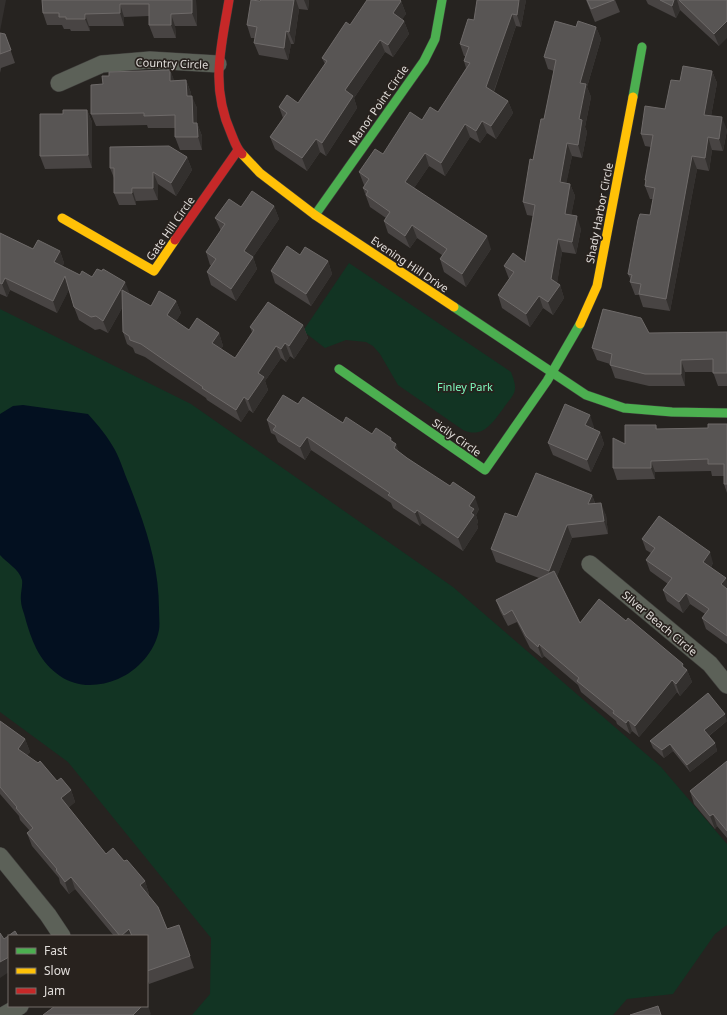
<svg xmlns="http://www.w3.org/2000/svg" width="727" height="1015" viewBox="0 0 727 1015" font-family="'Noto Sans',sans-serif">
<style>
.green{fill:#123423}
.water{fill:#031020}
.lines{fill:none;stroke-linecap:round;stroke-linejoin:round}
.street-casing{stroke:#3f3d3b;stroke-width:18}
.fast-casing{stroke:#3f3d3b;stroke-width:10}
.slow-casing{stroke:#3f3d3b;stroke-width:10}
.jam-casing{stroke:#3f3d3b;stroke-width:10}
.street{stroke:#5c6158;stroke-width:17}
.fast{stroke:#4caf50;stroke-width:9}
.slow{stroke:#ffc107;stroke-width:9}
.jam{stroke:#c62828;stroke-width:9}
.wall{fill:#484443}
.shaded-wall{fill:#33302e}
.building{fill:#585554;stroke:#6e6a69}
.labels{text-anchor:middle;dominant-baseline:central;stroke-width:3.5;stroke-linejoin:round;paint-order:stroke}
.street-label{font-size:11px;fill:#e1ddda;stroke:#28221e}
.park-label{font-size:11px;fill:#7efbbe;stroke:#28221e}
</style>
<rect width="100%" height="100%" fill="#262320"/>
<g class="green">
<path d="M 349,263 L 511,372 C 513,378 517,386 514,393 C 511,399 506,404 503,409 C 492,423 483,439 463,430 L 398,385 L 380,354 L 373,346 L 366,342 L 346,340 L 325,348 L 303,331 Z"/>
<path d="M 0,309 L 191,404 L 453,587 L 661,767 L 727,844 L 727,925 L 715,934 L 673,994 L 627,999 L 613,1015 L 192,1015 L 210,994 L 211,938 L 68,762 L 0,712 Z"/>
</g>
<path class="water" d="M 23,405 L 88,414 C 98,425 108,437 115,450 C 121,461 124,473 129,484 C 145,525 159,564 159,609 C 159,616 160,624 159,630 C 155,652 137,671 118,679 C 99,687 77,688 60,676 C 40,662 33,644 26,621 C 25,615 21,607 21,601 C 20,594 23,586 22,580 C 19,569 7,563 0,555 L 0,414 L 13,406 Z"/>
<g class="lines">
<defs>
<g id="street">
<path d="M 59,83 L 102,64 L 150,60 L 218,64"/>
<path d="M 590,564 L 710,664 L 727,685"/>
<path d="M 0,856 L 48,915 L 62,936"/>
<path d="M 4,1015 L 20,1006"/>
</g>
<g id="fast">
<path d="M 633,97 L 642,47"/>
<path d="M 315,215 L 424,61 L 435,39 L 442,0"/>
<path d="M 454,307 L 586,395 L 624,408 L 672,412 L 727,413"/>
<path d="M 339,369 L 485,470 L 547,381 L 580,324"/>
</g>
<g id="slow">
<path d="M 242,154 L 260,173 L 315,215 L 454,307"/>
<path d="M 62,218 L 154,271 L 175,240"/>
<path d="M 580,324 L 597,286 L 633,97"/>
</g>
<g id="jam">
<path d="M 229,0 C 221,49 210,85 231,133 C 234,140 236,148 242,154"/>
<path d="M 175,240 L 238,150"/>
</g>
</defs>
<use href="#street" class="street-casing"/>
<use href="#fast" class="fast-casing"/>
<use href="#slow" class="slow-casing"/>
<use href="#jam" class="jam-casing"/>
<use href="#street" class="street"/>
<use href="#fast" class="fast"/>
<use href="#slow" class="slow"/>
<use href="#jam" class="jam"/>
</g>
<g class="wall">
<path d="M 42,0 L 196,0 L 197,26 L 175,26 L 176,38 L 154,38 L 149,25 L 149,16 L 124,17 L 124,26 L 89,26 L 90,31 L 71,31 L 70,29 L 64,29 L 62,25 L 47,25 L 43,13 Z"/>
<path d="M 261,0 L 309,0 L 308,10 L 299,9 L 294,44 L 291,44 L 288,60 L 259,55 L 254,43 L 255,38 L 251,38 L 247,25 Z"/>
<path d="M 526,0 L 521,27 L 516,26 L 494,92 L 508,101 L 513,113 L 496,139 L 487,133 L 480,143 L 470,137 L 445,176 L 429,166 L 414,188 L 491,249 L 466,287 L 444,272 L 440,259 L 442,255 L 417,238 L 410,248 L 388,233 L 384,221 L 386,218 L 370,207 L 363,188 L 365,185 L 364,185 L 359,172 L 383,154 L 422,120 L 438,112 L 466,68 L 464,61 L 466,56 L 464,56 L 460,44 L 474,20 Z"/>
<path d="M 586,0 L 615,0 L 620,12 L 595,22 Z"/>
<path d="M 646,0 L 727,0 L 719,46 L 680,10 L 676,18 L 648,4 Z"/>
<path d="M 401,1 L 406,14 L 402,19 L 404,21 L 409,34 L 393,57 L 385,52 L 354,98 L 357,108 L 326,156 L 320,152 L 307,171 L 275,149 L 270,137 L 283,118 L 279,107 L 298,103 L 325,64 L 322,58 L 350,25 Z"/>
<path d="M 576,27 L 596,27 L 601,39 L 587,87 L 591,97 L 585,127 L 587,132 L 582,158 L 572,156 L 566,183 L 570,184 L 575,196 L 571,215 L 581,229 L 576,254 L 562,252 L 557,283 L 560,285 L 564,298 L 553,315 L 543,308 L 530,327 L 502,308 L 498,295 L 509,279 L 504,266 L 525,262 L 533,216 L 527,215 L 523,202 L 533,160 L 544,119 L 554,71 L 548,69 L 544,57 Z"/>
<path d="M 0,33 L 5,34 L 15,63 L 1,68 L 0,73 Z"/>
<path d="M 170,70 L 174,81 L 186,80 L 191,93 L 191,96 L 197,108 L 197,123 L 202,136 L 202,150 L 180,150 L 175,137 L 175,128 L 148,128 L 147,125 L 96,126 L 91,114 L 103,84 L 109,76 Z"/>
<path d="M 712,71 L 717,83 L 711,116 L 727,130 L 723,151 L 712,150 L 709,171 L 697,169 L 670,311 L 643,307 L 639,295 L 635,295 L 630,282 L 631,280 L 628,274 L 650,215 L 653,199 L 650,199 L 645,186 L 646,183 L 645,180 L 651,147 L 645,146 L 641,134 L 665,109 L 680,81 Z"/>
<path d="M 87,110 L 92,122 L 92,168 L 45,169 L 40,156 Z"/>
<path d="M 187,157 L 192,170 L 176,196 L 158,184 L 158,200 L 136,201 L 136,205 L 119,205 L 114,193 L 114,178 L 110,168 Z"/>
<path d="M 274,206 L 279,219 L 253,257 L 257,269 L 236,301 L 211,285 L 207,272 L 211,265 L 210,265 L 206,252 L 221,231 L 215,218 L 241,207 Z"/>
<path d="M 0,233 L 33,249 L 60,251 L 64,263 L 62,267 L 80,275 L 92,277 L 130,294 L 151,306 L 176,301 L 181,313 L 176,321 L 189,330 L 219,333 L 223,346 L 221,349 L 235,358 L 252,332 L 250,327 L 303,325 L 308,338 L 294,359 L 290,356 L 286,362 L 281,358 L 265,381 L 268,390 L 253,413 L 249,410 L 241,422 L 207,400 L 206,398 L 145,357 L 135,353 L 133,348 L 127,344 L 123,332 L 122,308 L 108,333 L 100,329 L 95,330 L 79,320 L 74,307 L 69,289 L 57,313 L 10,290 L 7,297 L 0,294 Z"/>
<path d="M 300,255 L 328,261 L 332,274 L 311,306 L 275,283 L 271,271 Z"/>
<path d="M 727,332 L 727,386 L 718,386 L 713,372 L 685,372 L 685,386 L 649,386 L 615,378 L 610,364 L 597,360 L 592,348 L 649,333 Z"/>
<path d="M 298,404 L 372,434 L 391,438 L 393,442 L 399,452 L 479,509 L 476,515 L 478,522 L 477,524 L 478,528 L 463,551 L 422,523 L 420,526 L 393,508 L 391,503 L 311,450 L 305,460 L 278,442 L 275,435 L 271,433 L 267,420 Z"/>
<path d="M 727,424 L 727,493 L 724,484 L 724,476 L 712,476 L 711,471 L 655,472 L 655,479 L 617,480 L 613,468 L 625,444 L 656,425 L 657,429 L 708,428 Z"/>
<path d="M 594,427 L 594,429 L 600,432 L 604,444 L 591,472 L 553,455 L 548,443 Z"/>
<path d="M 592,495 L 595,503 L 606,515 L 608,534 L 572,538 L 557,576 L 580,623 L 684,668 L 687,670 L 692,682 L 680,696 L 677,692 L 639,737 L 632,731 L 630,734 L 617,724 L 616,721 L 581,692 L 578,685 L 544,656 L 542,658 L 530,648 L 517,622 L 508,626 L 500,611 L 496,600 L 539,578 L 496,562 L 491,549 L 517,517 Z"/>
<path d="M 642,539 L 713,563 L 711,567 L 727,582 L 727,644 L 706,629 L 702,618 L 705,614 L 690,604 L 683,613 L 667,601 L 663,590 L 668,584 L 650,571 L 646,560 L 651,553 L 646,550 Z"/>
<path d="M 0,721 L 25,739 L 30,752 L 27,755 L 57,781 L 71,790 L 75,802 L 68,808 L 106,854 L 124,861 L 145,881 L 149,894 L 148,895 L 167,929 L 179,925 L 194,968 L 149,984 L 147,979 L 147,936 L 114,936 L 75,889 L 69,894 L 60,883 L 59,878 L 32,846 L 27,833 L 30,831 L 20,820 L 19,816 L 0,794 Z"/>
<path d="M 727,721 L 709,736 L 715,743 L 717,751 L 690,772 L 673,751 L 664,758 L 653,748 L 650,741 Z"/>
<path d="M 727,761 L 727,838 L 717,826 L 715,829 L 694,804 L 690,791 Z"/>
</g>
<g class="shaded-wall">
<path d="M 0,0 L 6,0 L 0,31 Z"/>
<path d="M 192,0 L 196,0 L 197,26 L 192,13 Z"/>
<path d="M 294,0 L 296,0 L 299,9 L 294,44 L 289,32 Z"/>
<path d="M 304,0 L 309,0 L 308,10 Z"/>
<path d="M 519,0 L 526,0 L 521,27 L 517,15 Z"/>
<path d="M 674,0 L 677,0 L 680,10 L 676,18 L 672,6 Z"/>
<path d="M 401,1 L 406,14 L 398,26 L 393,13 Z"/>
<path d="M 120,4 L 124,17 L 124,26 L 120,13 Z"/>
<path d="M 85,14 L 89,26 L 90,31 L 85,19 Z"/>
<path d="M 171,14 L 175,26 L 176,38 L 171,25 Z"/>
<path d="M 512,14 L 516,26 L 491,99 L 486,87 Z"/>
<path d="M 404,21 L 409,34 L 393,57 L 388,45 Z"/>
<path d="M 727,21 L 727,38 L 719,46 L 714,34 Z"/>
<path d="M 596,27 L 601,39 L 587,87 L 591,97 L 585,127 L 587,132 L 582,158 L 578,145 L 579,119 L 580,83 Z"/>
<path d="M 286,31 L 291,44 L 288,60 L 284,48 Z"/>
<path d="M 380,40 L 385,52 L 354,98 L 357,108 L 326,156 L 322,143 L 345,90 Z"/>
<path d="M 170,70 L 175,82 L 170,81 Z"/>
<path d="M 712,71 L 717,83 L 709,127 L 704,115 Z"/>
<path d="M 186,80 L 191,93 L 191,108 L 187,96 Z"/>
<path d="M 192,96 L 197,108 L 197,136 L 193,123 Z"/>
<path d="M 508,101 L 513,113 L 496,139 L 491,126 Z"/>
<path d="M 87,110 L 92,122 L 92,168 L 88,155 Z"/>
<path d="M 722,117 L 727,130 L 723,151 L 719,139 Z"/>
<path d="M 482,121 L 487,133 L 480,143 L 476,131 Z"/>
<path d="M 197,123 L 202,136 L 202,150 L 198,137 Z"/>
<path d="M 465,124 L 470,137 L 445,176 L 441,163 Z"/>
<path d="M 708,137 L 712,150 L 709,171 L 705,158 Z"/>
<path d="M 316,139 L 320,152 L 307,171 L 302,158 Z"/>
<path d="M 567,143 L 572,156 L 564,195 L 560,182 Z"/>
<path d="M 425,153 L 429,166 L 410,194 L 405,182 Z"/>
<path d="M 692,156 L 697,169 L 670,311 L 666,299 Z"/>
<path d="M 187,157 L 192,170 L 176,196 L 171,183 Z"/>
<path d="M 153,172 L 158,184 L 158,200 L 153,188 Z"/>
<path d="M 570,184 L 575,196 L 569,227 L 565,214 Z"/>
<path d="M 132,188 L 136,201 L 136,205 L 132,193 Z"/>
<path d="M 274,206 L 279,219 L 253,257 L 257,269 L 236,301 L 231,289 L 244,251 Z"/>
<path d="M 577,216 L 581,229 L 576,254 L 572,242 Z"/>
<path d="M 412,225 L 417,238 L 410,248 L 405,236 Z"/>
<path d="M 487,236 L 491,249 L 466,287 L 462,274 Z"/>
<path d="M 558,239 L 562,252 L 556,291 L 560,285 L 564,298 L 553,315 L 548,302 L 551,279 Z"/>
<path d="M 60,251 L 64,263 L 59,275 L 54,262 Z"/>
<path d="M 328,261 L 332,274 L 311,306 L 306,294 Z"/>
<path d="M 65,276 L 70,288 L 57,313 L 53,301 Z"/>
<path d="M 5,278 L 10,290 L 7,297 L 2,284 Z"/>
<path d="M 125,282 L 130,294 L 108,333 L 103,321 Z"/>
<path d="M 539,296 L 543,308 L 530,327 L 526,314 Z"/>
<path d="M 176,301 L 181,313 L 172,328 L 167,315 Z"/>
<path d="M 303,325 L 308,338 L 294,359 L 289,346 Z"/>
<path d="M 219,333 L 223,346 L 217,355 L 212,343 Z"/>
<path d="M 285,343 L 290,356 L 286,362 L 281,349 Z"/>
<path d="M 276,346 L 281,358 L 265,381 L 268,390 L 253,413 L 248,400 L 258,373 Z"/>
<path d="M 681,360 L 685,372 L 685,386 L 681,374 Z"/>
<path d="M 244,397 L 249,410 L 241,422 L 236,410 Z"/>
<path d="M 590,415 L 594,427 L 590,438 L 585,425 Z"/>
<path d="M 600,432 L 604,444 L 591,472 L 587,460 Z"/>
<path d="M 307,437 L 311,450 L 305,460 L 300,447 Z"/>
<path d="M 391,438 L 394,447 L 396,444 L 401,457 L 398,461 L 390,440 Z"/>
<path d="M 651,461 L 655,472 L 655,479 L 651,468 Z"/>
<path d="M 592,495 L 596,507 L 588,504 Z"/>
<path d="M 475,497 L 479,509 L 476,515 L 478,522 L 477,524 L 478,528 L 463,551 L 458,538 L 469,506 Z"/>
<path d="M 601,503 L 606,515 L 608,534 L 604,521 Z"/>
<path d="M 417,510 L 422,523 L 420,526 L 415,513 Z"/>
<path d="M 567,525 L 572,538 L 554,584 L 549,571 Z"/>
<path d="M 710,552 L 713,563 L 707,573 L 703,562 Z"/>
<path d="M 726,578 L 727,582 L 727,592 L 721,584 Z"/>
<path d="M 686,593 L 690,604 L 683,613 L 679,602 Z"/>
<path d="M 539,644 L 544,656 L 542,658 L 538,647 Z"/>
<path d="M 683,664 L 686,672 L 687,670 L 692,682 L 680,696 L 676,684 L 682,666 Z"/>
<path d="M 672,680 L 677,692 L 639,737 L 635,726 Z"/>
<path d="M 725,714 L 727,721 L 707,737 L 704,730 Z"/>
<path d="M 628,720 L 632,731 L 630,734 L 626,723 Z"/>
<path d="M 25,739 L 30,752 L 23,762 L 18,749 Z"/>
<path d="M 715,743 L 717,751 L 690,772 L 687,765 Z"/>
<path d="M 670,744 L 673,751 L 664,758 L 662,750 Z"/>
<path d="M 71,790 L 75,802 L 65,811 L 61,798 Z"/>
<path d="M 713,814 L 717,826 L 715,829 L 710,816 Z"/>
<path d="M 71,877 L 75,889 L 69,894 L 65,882 Z"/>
<path d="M 145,881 L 149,894 L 144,898 L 140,885 Z"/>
<path d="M 129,929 L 132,936 L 121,936 Z"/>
<path d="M 9,957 L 9,972 L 0,978 L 0,962 Z"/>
<path d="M 147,1003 L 151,1014 L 150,1015 L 133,1015 L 142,1006 L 147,1006 Z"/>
</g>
<g class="building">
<path d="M 42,0 L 192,0 L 192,13 L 171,14 L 171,25 L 149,25 L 149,4 L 120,4 L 120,13 L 85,14 L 85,19 L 66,19 L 66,17 L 59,17 L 59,13 L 43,13 Z"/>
<path d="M 251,0 L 260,1 L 261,0 L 294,0 L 289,32 L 286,31 L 284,48 L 254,43 L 257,27 L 247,25 Z"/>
<path d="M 367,0 L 400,0 L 401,1 L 393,13 L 404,21 L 388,45 L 380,40 L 345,90 L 353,96 L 322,143 L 316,139 L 302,158 L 270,137 L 287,113 L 279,107 L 287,95 L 298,103 L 327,61 L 322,58 L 346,22 L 350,25 Z"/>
<path d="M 477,0 L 519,0 L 517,15 L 512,14 L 486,87 L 508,101 L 491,126 L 482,121 L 476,131 L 465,124 L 441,163 L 425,153 L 405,182 L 487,236 L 462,274 L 440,259 L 447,249 L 412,225 L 405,236 L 384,221 L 390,212 L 366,195 L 368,191 L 363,188 L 369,179 L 359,172 L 375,149 L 383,154 L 410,112 L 422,120 L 430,107 L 438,112 L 470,63 L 464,61 L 469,47 L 460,44 L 468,19 L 474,20 Z"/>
<path d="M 587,0 L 614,0 L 591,9 Z"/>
<path d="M 660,0 L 674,0 L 672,6 Z"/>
<path d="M 679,0 L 727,0 L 727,21 L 714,34 Z"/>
<path d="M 555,21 L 576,27 L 578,21 L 596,27 L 580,83 L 586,84 L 579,119 L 582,120 L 578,145 L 567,143 L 560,182 L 570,184 L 565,214 L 577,216 L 572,242 L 558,239 L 551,279 L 560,285 L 548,302 L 539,296 L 526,314 L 498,295 L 514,272 L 504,266 L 513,253 L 525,262 L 535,205 L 523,202 L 530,159 L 533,160 L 541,119 L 544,119 L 556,60 L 544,57 Z"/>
<path d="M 0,33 L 5,34 L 11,50 L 0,54 Z"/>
<path d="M 683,66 L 712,71 L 704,115 L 722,117 L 719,139 L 708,137 L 705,158 L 692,156 L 666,299 L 639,294 L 641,284 L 630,282 L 632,275 L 628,274 L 638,220 L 640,214 L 650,215 L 655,188 L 645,186 L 646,180 L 645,180 L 653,135 L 641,134 L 645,106 L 665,109 L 671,80 L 680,81 Z"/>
<path d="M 170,70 L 170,81 L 186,80 L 187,96 L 192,96 L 193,123 L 197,123 L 198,137 L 175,137 L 175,115 L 144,116 L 144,113 L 91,114 L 91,85 L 103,84 L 102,76 L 109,76 L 109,72 Z"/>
<path d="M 63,110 L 87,110 L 88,155 L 40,156 L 40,114 L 63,114 Z"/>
<path d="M 169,146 L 187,157 L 171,183 L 153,172 L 153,188 L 132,188 L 132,193 L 114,193 L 114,168 L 110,168 L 110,147 Z"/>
<path d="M 252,191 L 274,206 L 244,251 L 253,257 L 231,289 L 207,272 L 216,259 L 206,252 L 225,224 L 215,218 L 229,199 L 241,207 Z"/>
<path d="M 0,233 L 33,249 L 38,240 L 60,251 L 54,262 L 80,275 L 82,271 L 92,277 L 97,269 L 102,271 L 103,269 L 125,282 L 103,321 L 96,316 L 91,317 L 74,307 L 65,276 L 53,301 L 5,278 L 2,284 L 0,283 Z"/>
<path d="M 287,246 L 300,255 L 305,247 L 328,261 L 306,294 L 271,271 Z"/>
<path d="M 122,290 L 151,306 L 159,291 L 176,301 L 167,315 L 189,330 L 197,318 L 219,333 L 212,343 L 235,358 L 254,330 L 250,327 L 268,302 L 303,325 L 289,346 L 285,343 L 281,349 L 276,346 L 258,373 L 264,377 L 248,400 L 244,397 L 236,410 L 202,388 L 203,387 L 141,344 L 130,340 L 129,336 L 123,332 Z"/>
<path d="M 603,309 L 641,318 L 649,333 L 727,332 L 727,373 L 713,373 L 713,359 L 681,360 L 681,374 L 645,374 L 610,365 L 612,354 L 592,348 Z"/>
<path d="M 283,395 L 298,404 L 303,397 L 343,423 L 346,417 L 372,434 L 376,428 L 391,438 L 390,440 L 396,444 L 394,448 L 407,458 L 450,486 L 453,482 L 475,497 L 469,506 L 474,509 L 471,513 L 474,515 L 458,538 L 417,510 L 415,513 L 388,495 L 390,493 L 307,437 L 300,447 L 273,430 L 276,426 L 267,420 Z"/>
<path d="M 565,404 L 590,415 L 585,425 L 600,432 L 587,460 L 548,443 Z"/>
<path d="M 708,424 L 727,424 L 727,484 L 724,484 L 724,464 L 708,464 L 708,459 L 651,461 L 651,468 L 613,468 L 613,438 L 625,444 L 625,425 L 656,425 L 656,429 L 708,428 Z"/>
<path d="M 536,473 L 592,495 L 588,504 L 601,503 L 604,521 L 567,525 L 549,571 L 491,549 L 505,513 L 517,517 Z"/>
<path d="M 659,516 L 710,552 L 703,562 L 726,578 L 721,584 L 727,589 L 727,636 L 702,618 L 709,609 L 686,593 L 679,602 L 663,590 L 672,578 L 646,560 L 655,548 L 642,539 Z"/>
<path d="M 554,571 L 580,623 L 599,599 L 626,621 L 628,618 L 683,664 L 682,666 L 687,670 L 676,684 L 672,680 L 635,726 L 628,720 L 626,723 L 613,713 L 614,711 L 577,681 L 579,678 L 539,644 L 538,647 L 526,636 L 512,610 L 504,615 L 496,600 Z"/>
<path d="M 708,693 L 725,714 L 704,730 L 715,743 L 687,765 L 670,744 L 662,750 L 650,741 Z"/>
<path d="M 0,721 L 25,739 L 18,749 L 38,763 L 40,761 L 57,781 L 61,778 L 71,790 L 61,798 L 106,854 L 113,848 L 124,861 L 127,860 L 145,881 L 140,885 L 158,907 L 167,929 L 179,925 L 190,956 L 147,971 L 147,936 L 132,936 L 129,929 L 121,936 L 120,936 L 71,877 L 65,882 L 56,870 L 57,869 L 27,833 L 33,828 L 16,808 L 17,807 L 0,787 Z"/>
<path d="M 727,761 L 727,831 L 713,814 L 710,816 L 690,791 Z"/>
<path d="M 15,931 L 18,936 L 9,936 L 9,957 L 0,962 L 0,933 L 4,939 Z"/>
<path d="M 55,1006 L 142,1006 L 133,1015 L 43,1015 Z"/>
<path d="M 658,1006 L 661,1015 L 630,1015 Z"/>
</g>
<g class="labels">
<g class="street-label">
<text transform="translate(172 63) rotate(2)">Country Circle</text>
<text transform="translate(378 105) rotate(-55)">Manor Point Circle</text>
<text transform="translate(599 213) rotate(-79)">Shady Harbor Circle</text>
<text transform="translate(170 228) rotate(-55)">Gate Hill Circle</text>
<text transform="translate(410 264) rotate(34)">Evening Hill Drive</text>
<text transform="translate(457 437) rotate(35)">Sicily Circle</text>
<text transform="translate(660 623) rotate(40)">Silver Beach Circle</text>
</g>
<g class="park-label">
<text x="465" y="386">Finley Park</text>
</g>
</g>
<rect x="8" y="935" width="140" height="72" fill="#28221e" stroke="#726d69"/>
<rect x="16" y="948" width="20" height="6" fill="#4caf50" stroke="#726d69"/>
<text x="44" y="955" font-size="12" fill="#e1ddda">Fast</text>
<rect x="16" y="968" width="20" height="6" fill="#ffc107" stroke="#726d69"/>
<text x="44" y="975" font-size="12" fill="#e1ddda">Slow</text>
<rect x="16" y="988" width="20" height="6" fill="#c62828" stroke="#726d69"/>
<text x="44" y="995" font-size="12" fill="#e1ddda">Jam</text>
</svg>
